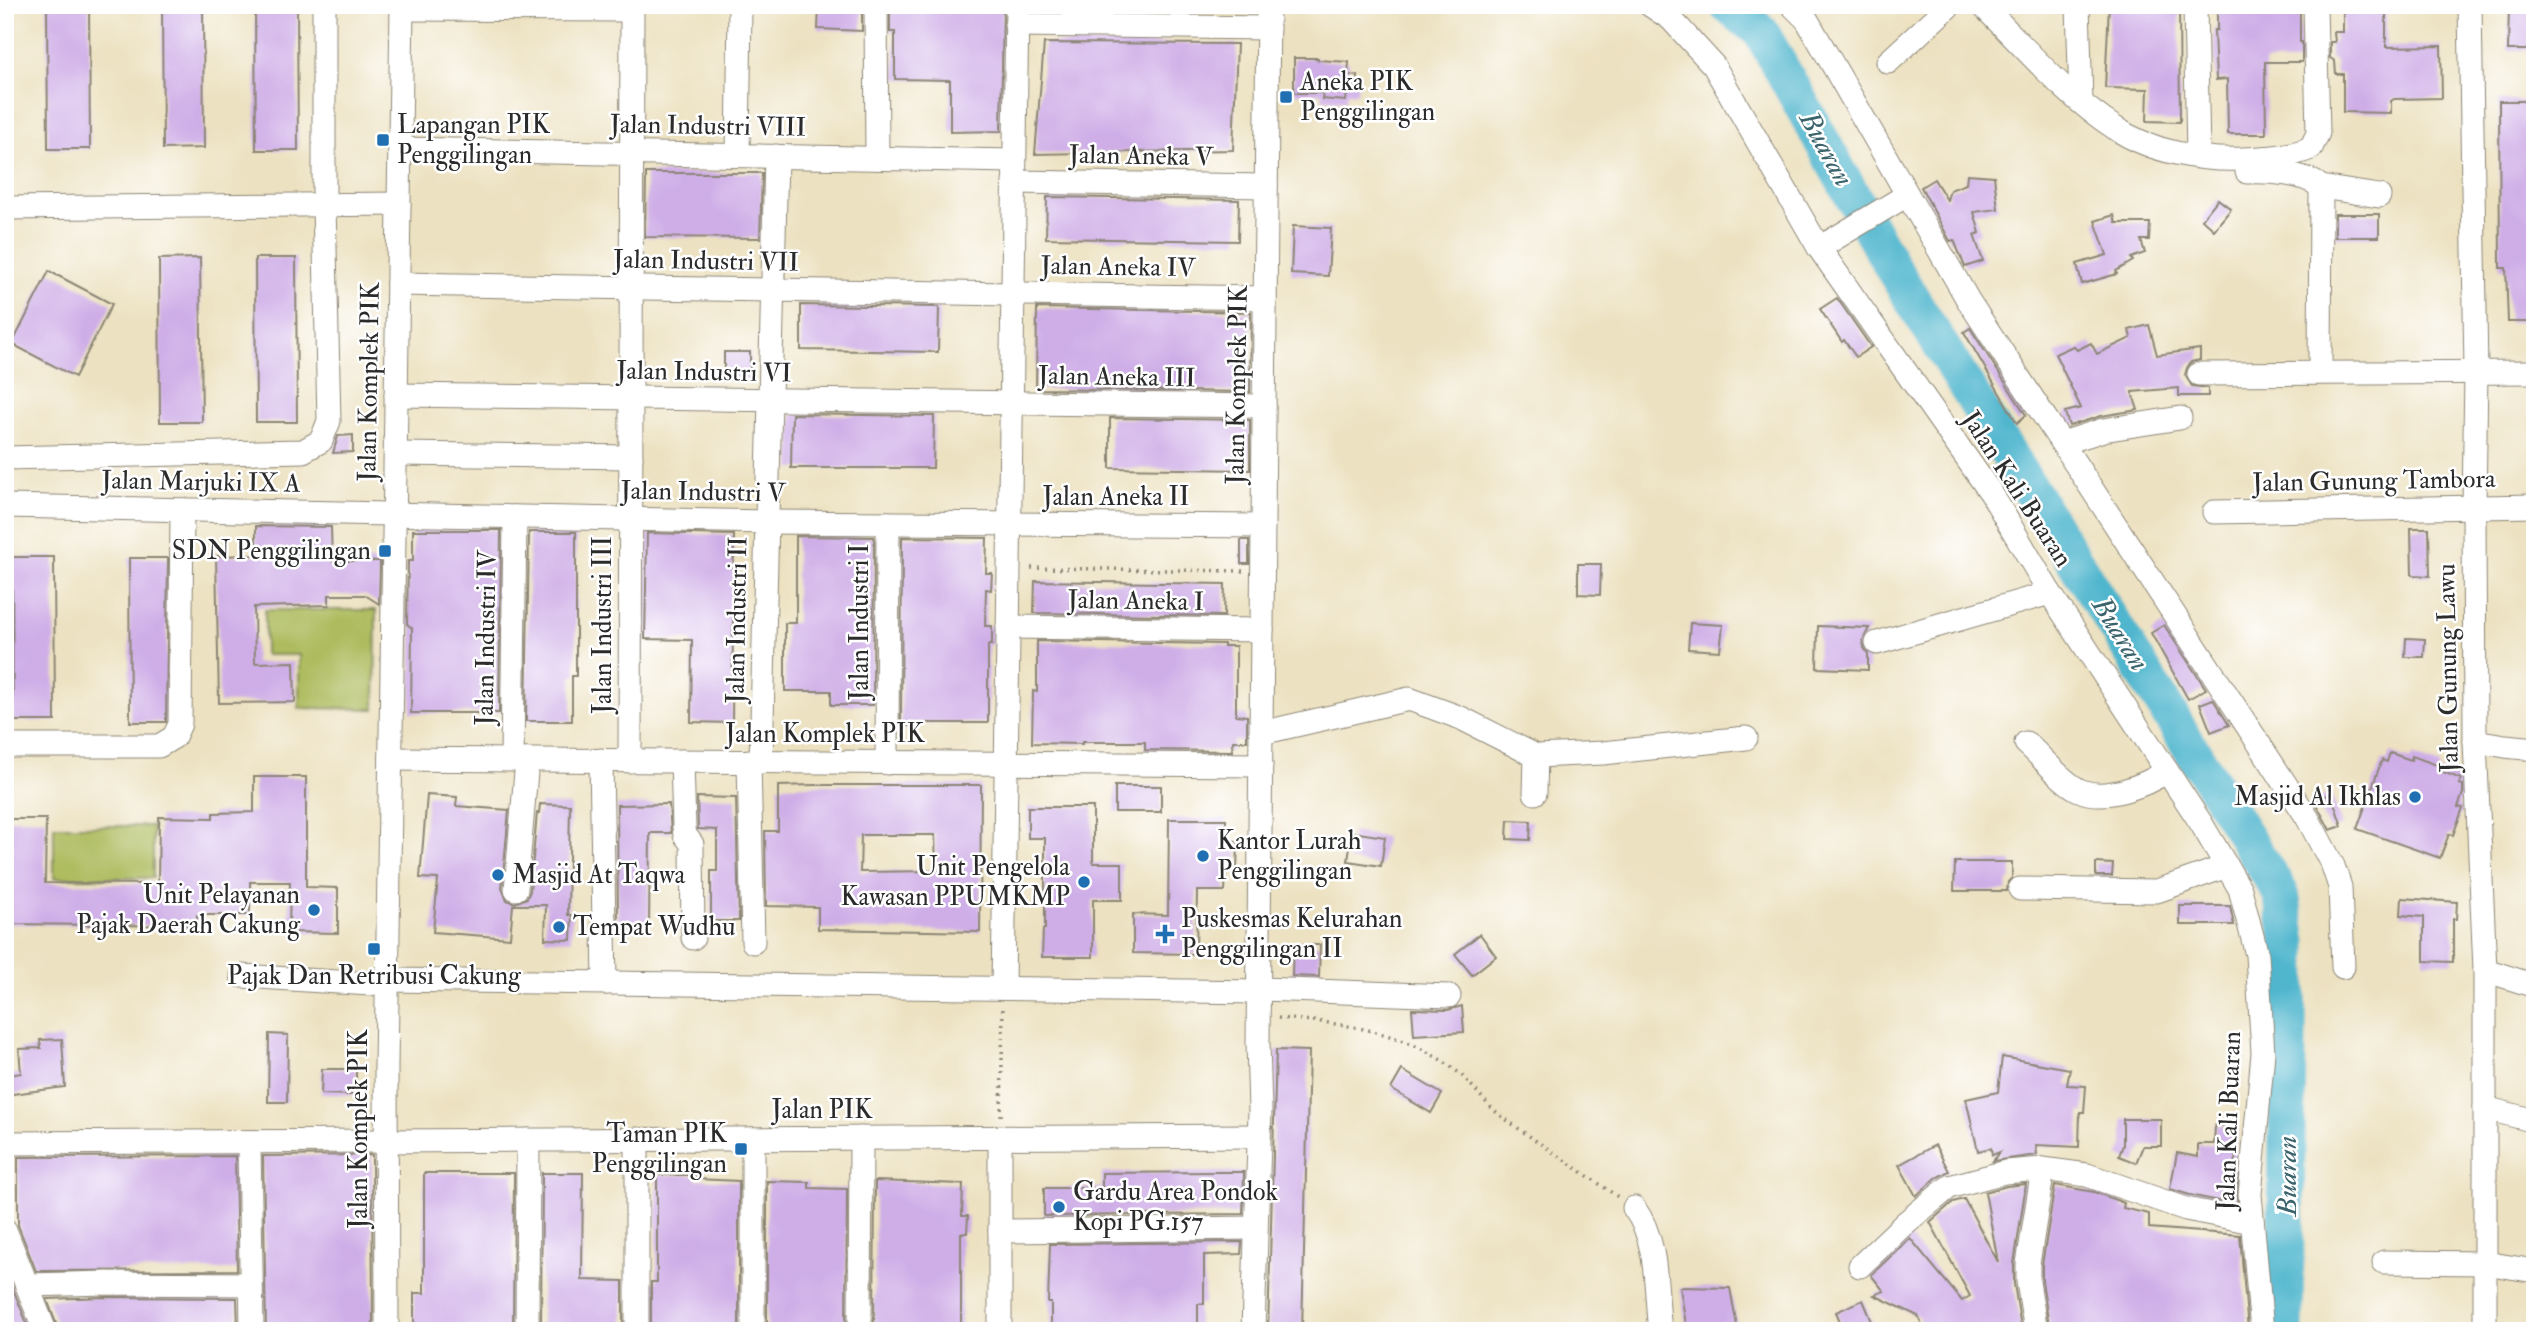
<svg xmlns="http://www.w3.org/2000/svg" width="2540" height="1336" viewBox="0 0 2540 1336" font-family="'IM FELL Double Pica',serif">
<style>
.green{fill:#aebc5f;stroke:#6c7445;stroke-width:2}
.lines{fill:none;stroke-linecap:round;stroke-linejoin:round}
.river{stroke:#50b6ce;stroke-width:37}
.building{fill:#cfaee7;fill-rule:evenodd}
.minor-casing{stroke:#8c8676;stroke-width:25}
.path{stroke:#8c8676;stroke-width:3.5;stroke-dasharray:2 5;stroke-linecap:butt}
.minor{stroke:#fff;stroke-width:23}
.poi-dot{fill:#1f6fb2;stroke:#fff;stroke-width:2.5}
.labels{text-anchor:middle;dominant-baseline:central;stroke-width:5;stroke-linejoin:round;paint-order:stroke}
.poi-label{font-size:26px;fill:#2b2b2b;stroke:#fff;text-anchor:start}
.street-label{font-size:26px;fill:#2b2b2b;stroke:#fff}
.water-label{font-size:28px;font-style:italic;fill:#3a636c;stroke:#fff}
</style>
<rect width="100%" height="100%" fill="#fff"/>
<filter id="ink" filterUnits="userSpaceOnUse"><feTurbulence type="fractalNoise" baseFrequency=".0143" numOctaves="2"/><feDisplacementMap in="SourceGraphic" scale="14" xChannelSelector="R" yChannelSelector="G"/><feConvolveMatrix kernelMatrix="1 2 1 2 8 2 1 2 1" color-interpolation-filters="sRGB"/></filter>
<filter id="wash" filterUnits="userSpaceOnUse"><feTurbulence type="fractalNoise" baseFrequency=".00686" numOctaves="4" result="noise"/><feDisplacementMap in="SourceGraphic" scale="28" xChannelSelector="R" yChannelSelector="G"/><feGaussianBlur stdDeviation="1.57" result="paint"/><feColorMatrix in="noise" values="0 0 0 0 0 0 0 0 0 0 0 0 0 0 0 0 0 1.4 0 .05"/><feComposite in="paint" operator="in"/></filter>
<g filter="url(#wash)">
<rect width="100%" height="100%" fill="#ece1c0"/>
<g class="green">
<path d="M 265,610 L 376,610 L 375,709 L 299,708 L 299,655 L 265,655 Z"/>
<rect x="54" y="826" width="99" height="52"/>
</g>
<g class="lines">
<path class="river" d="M 1728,5 L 1761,32 L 1892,267 L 2281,894 L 2289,942 L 2285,1331"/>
</g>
<g id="blocks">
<g class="building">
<path d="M 47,5 L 89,5 L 90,149 L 48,149 Z"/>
<path d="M 162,5 L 203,5 L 204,148 L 163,149 Z"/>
<path d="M 255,5 L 297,5 L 298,150 L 256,150 Z"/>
<path d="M 819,5 L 862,5 L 862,31 L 818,29 Z"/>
<path d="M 890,5 L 1003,5 L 1001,131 L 950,132 L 950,80 L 895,79 L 895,32 L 890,32 Z"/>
<path d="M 2109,5 L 2179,5 L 2180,122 L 2147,121 L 2148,89 L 2105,88 Z"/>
<path d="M 2217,5 L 2300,6 L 2300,42 L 2302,42 L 2302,62 L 2265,62 L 2266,134 L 2228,134 L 2227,79 L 2216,80 L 2214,30 L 2217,30 Z"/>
<path d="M 2343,5 L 2386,5 L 2386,47 L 2441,46 L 2442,98 L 2394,99 L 2391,101 L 2391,113 L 2343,112 L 2343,74 L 2336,74 L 2335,61 L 2330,58 L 2330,42 L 2335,42 L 2334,32 L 2343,32 Z"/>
<path d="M 2509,5 L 2535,5 L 2535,50 L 2508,50 Z"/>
<path d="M 1044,43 L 1237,44 L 1233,150 L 1035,154 Z"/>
<path d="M 1294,58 L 1318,58 L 1318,60 L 1349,62 L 1348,75 L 1358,76 L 1357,93 L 1347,92 L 1346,101 L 1322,99 L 1323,93 L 1294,93 Z"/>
<path d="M 2499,101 L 2535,101 L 2535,322 L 2508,322 L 2506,268 L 2500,268 Z"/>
<path d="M 646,173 L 762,173 L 760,238 L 645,237 Z"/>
<path d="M 1967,174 L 1994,176 L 1998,209 L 1974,212 L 1980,233 L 1974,235 L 1983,261 L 1965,267 L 1954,240 L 1950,241 L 1921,187 L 1934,179 L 1947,200 L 1950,190 L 1966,184 Z"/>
<path d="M 1047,197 L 1239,200 L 1238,241 L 1046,238 Z"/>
<path d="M 2218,199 L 2231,209 L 2214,230 L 2202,219 Z"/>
<rect x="2335" y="214" width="44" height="23"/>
<path d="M 2114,215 L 2116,223 L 2150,223 L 2149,240 L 2141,240 L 2145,253 L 2131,258 L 2133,261 L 2116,271 L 2117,274 L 2082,284 L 2077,264 L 2107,255 L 2095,221 Z"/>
<path d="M 1293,226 L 1331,228 L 1328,276 L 1291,274 Z"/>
<path d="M 200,258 L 202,422 L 160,422 L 159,259 Z"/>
<path d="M 255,258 L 296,258 L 297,422 L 256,422 Z"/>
<path d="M 49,271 L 112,304 L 75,377 L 12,344 Z"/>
<path d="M 1837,298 L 1871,347 L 1856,357 L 1844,340 L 1842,342 L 1820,309 Z"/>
<path d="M 801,305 L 939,307 L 938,352 L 801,350 Z"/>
<path d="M 1037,308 L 1251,312 L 1250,392 L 1036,389 Z"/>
<path d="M 2149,325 L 2157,355 L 2200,349 L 2200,360 L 2191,362 L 2187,368 L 2185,375 L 2192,386 L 2208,388 L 2208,396 L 2179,396 L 2179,388 L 2132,392 L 2138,410 L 2101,416 L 2069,426 L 2065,412 L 2081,408 L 2055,354 L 2073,346 L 2077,350 L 2091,343 L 2097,354 L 2131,338 L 2129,330 Z"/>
<path d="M 1970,328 L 2026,415 L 2017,423 L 1964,332 Z"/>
<path d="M 724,352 L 750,352 L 750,380 L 724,379 Z"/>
<path d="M 792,414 L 934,416 L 933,468 L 791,468 Z"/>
<path d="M 1110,418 L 1250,420 L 1250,470 L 1110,468 Z"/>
<path d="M 353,435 L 353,452 L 333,453 L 338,436 Z"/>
<path d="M 256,526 L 331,527 L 332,561 L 380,561 L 379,604 L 365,595 L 329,595 L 329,605 L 254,607 L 255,663 L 294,662 L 295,702 L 219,703 L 216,556 L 256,555 Z"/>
<path d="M 2411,528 L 2429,528 L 2430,576 L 2412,575 Z"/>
<path d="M 413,530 L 501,530 L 499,713 L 411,713 L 412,628 L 407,624 L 408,561 L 413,561 Z"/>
<path d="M 529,532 L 576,532 L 576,676 L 572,676 L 572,721 L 526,721 Z"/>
<path d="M 647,533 L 734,535 L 732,723 L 691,722 L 692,640 L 645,639 Z"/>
<path d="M 796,536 L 874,537 L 873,705 L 831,705 L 831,691 L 785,691 L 785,623 L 796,623 Z"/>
<path d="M 902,537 L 987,538 L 986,573 L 992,573 L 991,590 L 986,589 L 985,626 L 992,626 L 992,645 L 988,645 L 988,723 L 913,723 L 913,726 L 901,726 Z"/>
<rect x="1241" y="540" width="8" height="24"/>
<path d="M 12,557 L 54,557 L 55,721 L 13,721 Z"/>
<path d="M 129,558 L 168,558 L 166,722 L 130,722 Z"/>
<path d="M 1578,564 L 1601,564 L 1600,595 L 1578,594 Z"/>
<path d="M 1035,581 L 1225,584 L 1224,616 L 1034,613 Z"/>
<path d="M 1690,623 L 1723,625 L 1720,651 L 1688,649 Z"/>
<path d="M 2164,625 L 2206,689 L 2188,699 L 2151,633 Z"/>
<path d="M 1818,626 L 1869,628 L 1863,640 L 1864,648 L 1868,654 L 1868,670 L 1817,668 Z"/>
<path d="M 2406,638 L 2425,639 L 2424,657 L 2405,657 Z"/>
<path d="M 1037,641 L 1224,644 L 1224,646 L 1236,646 L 1236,715 L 1247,716 L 1247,741 L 1233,741 L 1232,751 L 1145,750 L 1145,742 L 1082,742 L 1082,744 L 1032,743 L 1033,691 L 1037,692 Z"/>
<path d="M 2213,699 L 2229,725 L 2211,732 L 2200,704 Z"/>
<path d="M 2390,753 L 2411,760 L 2412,756 L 2440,766 L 2438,770 L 2461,779 L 2459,784 L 2463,785 L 2463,793 L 2458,807 L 2463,808 L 2453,835 L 2449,834 L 2440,858 L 2357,829 L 2382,760 L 2387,762 Z"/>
<path d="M 254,777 L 306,777 L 306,887 L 338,888 L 338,933 L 289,932 L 290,882 L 250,882 L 250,915 L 197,915 L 197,926 L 5,924 L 5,819 L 46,819 L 45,883 L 158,884 L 159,817 L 213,818 L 213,813 L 254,812 Z"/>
<path d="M 815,785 L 981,785 L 980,932 L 818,929 L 818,907 L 766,906 L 765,831 L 778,831 L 778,786 ZM 861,835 L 935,835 L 936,871 L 860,872 Z"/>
<rect x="1115" y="786" width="46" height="26"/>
<path d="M 2331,794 L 2342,826 L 2330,830 L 2314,800 Z"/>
<path d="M 427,795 L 457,797 L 456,806 L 509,810 L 502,888 L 507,900 L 515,903 L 527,898 L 530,891 L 537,813 L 539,813 L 540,804 L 570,805 L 568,915 L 572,915 L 571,940 L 545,939 L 546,905 L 513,905 L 510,938 L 433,932 L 438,879 L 420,878 Z"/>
<path d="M 697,797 L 736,798 L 739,921 L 711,921 L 711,871 L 717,871 L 717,830 L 698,829 Z"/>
<path d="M 669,804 L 671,833 L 650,833 L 649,928 L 618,928 L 617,805 Z"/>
<path d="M 1028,807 L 1093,807 L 1093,863 L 1122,863 L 1122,900 L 1093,900 L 1093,957 L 1042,957 L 1043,929 L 1045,929 L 1045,838 L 1028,838 Z"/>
<path d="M 1169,819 L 1226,819 L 1226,841 L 1238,841 L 1237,871 L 1226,870 L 1225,891 L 1197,891 L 1196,954 L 1133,953 L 1133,914 L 1168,915 Z"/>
<path d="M 1508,820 L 1531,821 L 1530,840 L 1507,839 Z"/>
<path d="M 1352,832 L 1385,837 L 1381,866 L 1348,861 Z"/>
<path d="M 1955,862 L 2012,862 L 2012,878 L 2008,882 L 2007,891 L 1954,891 Z"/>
<path d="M 2096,863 L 2113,864 L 2112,876 L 2096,876 Z"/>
<path d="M 2402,898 L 2457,902 L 2456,919 L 2453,919 L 2453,962 L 2424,961 L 2424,917 L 2401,915 Z"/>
<path d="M 2180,906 L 2230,906 L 2234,925 L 2180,925 Z"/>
<path d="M 1480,934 L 1496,956 L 1472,975 L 1455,954 Z"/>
<path d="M 1293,945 L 1320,945 L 1319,977 L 1292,976 Z"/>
<path d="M 1462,1006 L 1464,1032 L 1414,1035 L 1412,1009 L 1448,1010 Z"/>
<path d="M 269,1034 L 288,1035 L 287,1102 L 268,1102 Z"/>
<path d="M 62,1039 L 65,1087 L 5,1095 L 5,1076 L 21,1073 L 19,1049 L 41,1048 L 40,1040 Z"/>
<path d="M 1276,1050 L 1309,1051 L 1302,1331 L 1268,1331 Z"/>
<path d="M 2002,1057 L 2070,1069 L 2067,1085 L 2086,1086 L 2084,1112 L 2080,1112 L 2079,1147 L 2036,1145 L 2037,1155 L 1993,1161 L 2000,1152 L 1992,1155 L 1991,1148 L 1978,1151 L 1966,1099 L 1998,1092 Z"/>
<path d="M 322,1069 L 356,1069 L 356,1095 L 321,1094 Z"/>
<path d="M 1402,1070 L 1442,1094 L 1431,1113 L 1391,1089 Z"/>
<path d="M 2123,1119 L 2161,1119 L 2161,1146 L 2143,1146 L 2136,1163 L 2119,1156 L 2123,1145 Z"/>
<path d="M 2215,1125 L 2238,1127 L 2234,1175 L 2238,1175 L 2237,1205 L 2190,1195 L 2170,1189 L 2177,1153 L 2198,1157 L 2198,1144 L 2214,1144 Z"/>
<path d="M 1935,1145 L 1949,1171 L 1936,1178 L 1916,1196 L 1899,1165 Z"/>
<path d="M 372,1155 L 373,1331 L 266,1331 L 263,1156 Z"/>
<path d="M 235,1156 L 237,1270 L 36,1271 L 18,1225 L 18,1157 Z"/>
<path d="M 1217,1172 L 1244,1172 L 1243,1214 L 1044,1216 L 1044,1188 L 1102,1188 L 1102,1173 Z"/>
<path d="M 424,1173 L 514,1173 L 513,1331 L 414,1331 L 414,1293 L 424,1293 Z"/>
<path d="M 542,1173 L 583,1173 L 582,1280 L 623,1281 L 623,1331 L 541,1331 Z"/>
<path d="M 657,1175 L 696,1175 L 696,1179 L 739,1181 L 739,1331 L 651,1331 L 651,1282 L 657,1282 Z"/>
<path d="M 767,1181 L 809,1182 L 809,1188 L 847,1189 L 846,1331 L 767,1331 Z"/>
<path d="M 875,1181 L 963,1184 L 962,1216 L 968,1216 L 967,1233 L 961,1233 L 961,1331 L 874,1331 Z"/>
<path d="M 2026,1184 L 2014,1264 L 2014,1284 L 2021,1327 L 2011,1331 L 1925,1331 L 1918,1316 L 1874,1295 L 1884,1291 L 1871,1275 L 1910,1238 L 1962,1301 L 1970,1296 L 1930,1222 L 1953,1202 L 1964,1199 L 1998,1262 L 1985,1192 L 2007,1186 Z"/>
<path d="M 2055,1185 L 2094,1192 L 2124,1203 L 2123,1208 L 2149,1214 L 2149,1228 L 2240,1235 L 2248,1331 L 2050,1331 L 2042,1281 L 2042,1265 Z"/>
<path d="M 1242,1242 L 1241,1254 L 1204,1255 L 1204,1304 L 1198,1304 L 1198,1331 L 1051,1331 L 1051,1303 L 1048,1303 L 1050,1244 Z"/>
<path d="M 5,1269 L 30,1331 L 5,1331 Z"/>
<path d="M 1680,1287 L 1730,1288 L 1738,1331 L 1687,1331 Z"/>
<path d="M 107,1297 L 237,1298 L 238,1331 L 59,1331 L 47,1299 Z"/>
<path d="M 1863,1300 L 1876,1331 L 1844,1331 L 1836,1312 Z"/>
</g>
</g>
</g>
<g filter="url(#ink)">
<use href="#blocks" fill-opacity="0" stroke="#8c8676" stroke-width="2"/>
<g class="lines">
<defs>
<g id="minor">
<path d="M 876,5 L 877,158"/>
<path d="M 1650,5 L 1671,19 L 1714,66 L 1819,248 L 1991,493 L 2050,593 L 2201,823 L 2240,889 L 2257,955 L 2263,1053 L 2250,1194 L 2262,1331"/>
<path d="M 1792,5 L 1807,20 L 1968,300 L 2307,817 L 2333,866 L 2340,887 L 2343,967"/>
<path d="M 1982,5 C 2024,46 2066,97 2115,128 C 2151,152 2202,161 2243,159 C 2267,158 2289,157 2311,148 L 2318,133 L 2315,5"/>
<path d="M 2078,5 L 2081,102"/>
<path d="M 2195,5 L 2198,156"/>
<path d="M 2470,5 L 2476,371 L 2474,508 L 2475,741 L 2485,970 L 2485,1331"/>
<path d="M 402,9 L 632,10"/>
<path d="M 1016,25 L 1268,28"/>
<path d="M 1888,62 L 1950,5"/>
<path d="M 400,149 L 1014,161"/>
<path d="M 738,155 L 740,5"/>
<path d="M 2247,172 C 2268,171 2305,173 2321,187 L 2320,372"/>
<path d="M 1014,182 L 1266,186"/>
<path d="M 2321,187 L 2379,196"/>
<path d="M 5,208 L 399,204"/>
<path d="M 1819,248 L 1907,195"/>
<path d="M 398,284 L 1265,298"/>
<path d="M 2199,374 L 2535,372"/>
<path d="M 396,395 L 1264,406"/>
<path d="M 2063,443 L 2103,430 L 2180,418"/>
<path d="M 396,454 L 631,457"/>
<path d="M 5,458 L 303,451 L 321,441 L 329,421 L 324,204 L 324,5"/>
<path d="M 5,506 L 767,522 L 1263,526"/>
<path d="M 2214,512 L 2535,506"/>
<path d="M 1008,627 L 1262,630"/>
<path d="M 1877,643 L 2050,593"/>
<path d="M 1261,733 L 1409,699 L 1461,718 L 1536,756 L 1535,793"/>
<path d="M 2475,741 L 2505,746 L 2535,749"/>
<path d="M 2026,743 C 2041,756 2062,782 2079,790 C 2105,802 2146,785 2167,771"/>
<path d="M 5,746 L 159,746 L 174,737 L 180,724 L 182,510"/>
<path d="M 1536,756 L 1603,753 L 1746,738"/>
<path d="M 391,759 L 1261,765"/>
<path d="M 512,760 L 515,517"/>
<path d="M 601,760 L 605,983"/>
<path d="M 630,761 L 632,5"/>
<path d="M 682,761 L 684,828 L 685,835 L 692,844 L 693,938"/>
<path d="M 749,761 L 753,942"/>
<path d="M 761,762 L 776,156"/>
<path d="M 887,763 L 888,523"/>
<path d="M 516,889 L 527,760"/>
<path d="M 2020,889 L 2157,891 L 2227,866"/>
<path d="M 2485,970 L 2535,986"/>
<path d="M 242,976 L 370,984 L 388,980 L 1259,992"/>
<path d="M 1003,988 L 1017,5"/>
<path d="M 1259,989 L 1449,996"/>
<path d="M 2485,1108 L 2535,1121"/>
<path d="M 1000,1137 L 1000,1331"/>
<path d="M 753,1139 L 753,1331"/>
<path d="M 5,1143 L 1259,1136"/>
<path d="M 249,1143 L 252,1331"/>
<path d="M 1634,1208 C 1659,1241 1655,1291 1660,1331"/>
<path d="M 5,1230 L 45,1331"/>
<path d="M 1000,1231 L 1256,1228"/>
<path d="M 2384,1262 L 2485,1263 L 2535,1271"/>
<path d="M 1860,1266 L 1904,1224 L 1949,1187 L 2005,1172 L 2043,1169 L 2087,1175 L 2186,1209 L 2252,1222"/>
<path d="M 28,1285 L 107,1283 L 251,1284"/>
<path d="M 387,1331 L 386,1067 L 402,5"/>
<path d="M 527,1331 L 528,1140"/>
<path d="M 637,1331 L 637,1139"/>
<path d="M 860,1331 L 861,1138"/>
<path d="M 1253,1331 L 1260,1111 L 1258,1043 L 1268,5"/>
<path d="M 2036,1331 L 2028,1282 L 2028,1264 L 2043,1169"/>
</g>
</defs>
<use href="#minor" class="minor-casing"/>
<g class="path">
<path d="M 1031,568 L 1243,571"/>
<path d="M 1278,1018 C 1343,1023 1406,1030 1459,1073 C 1475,1087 1486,1106 1504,1118 C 1541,1145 1580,1170 1618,1197"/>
<path d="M 1001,1116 L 1003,1008"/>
</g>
<use href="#minor" class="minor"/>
</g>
</g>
<g class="poi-dot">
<rect x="1279" y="90" width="14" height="14" rx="3.5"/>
<rect x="376" y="133" width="14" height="14" rx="3.5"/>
<rect x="378" y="544" width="14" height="14" rx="3.5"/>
<circle cx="2415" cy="797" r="7"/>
<circle cx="1203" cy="856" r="7"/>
<circle cx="498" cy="875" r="7"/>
<circle cx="1084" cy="882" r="7"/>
<circle cx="314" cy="910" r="7"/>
<circle cx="559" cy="927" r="7"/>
<path d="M1161.5 923.5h7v7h7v7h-7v7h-7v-7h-7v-7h7z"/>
<rect x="367" y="942" width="14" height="14" rx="3.5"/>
<rect x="734" y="1142" width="14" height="14" rx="3.5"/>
<circle cx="1059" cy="1207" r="7"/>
</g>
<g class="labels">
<g class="poi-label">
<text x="1300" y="82">Aneka PIK<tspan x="1300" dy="30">Penggilingan</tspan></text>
<text x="397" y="125">Lapangan PIK<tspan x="397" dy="30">Penggilingan</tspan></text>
<text x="371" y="551" text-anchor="end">SDN Penggilingan</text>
<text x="2401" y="797" text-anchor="end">Masjid Al Ikhlas</text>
<text x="1217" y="841">Kantor Lurah<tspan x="1217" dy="30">Penggilingan</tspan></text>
<text x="1070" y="867" text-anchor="end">Unit Pengelola<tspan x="1070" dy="30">Kawasan PPUMKMP</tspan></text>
<text x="512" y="875">Masjid At Taqwa</text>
<text x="300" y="895" text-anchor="end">Unit Pelayanan<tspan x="300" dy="30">Pajak Daerah Cakung</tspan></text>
<text x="1181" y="919">Puskesmas Kelurahan<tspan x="1181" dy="30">Penggilingan II</tspan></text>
<text x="573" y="927">Tempat Wudhu</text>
<text x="374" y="976" text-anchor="middle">Pajak Dan Retribusi Cakung</text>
<text x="727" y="1134" text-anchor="end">Taman PIK<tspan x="727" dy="30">Penggilingan</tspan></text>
<text x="1073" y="1192">Gardu Area Pondok<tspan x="1073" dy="30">Kopi PG.157</tspan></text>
</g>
<g class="street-label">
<text transform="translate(708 126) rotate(1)">Jalan Industri VIII</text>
<text transform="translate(1141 156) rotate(1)">Jalan Aneka V</text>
<text transform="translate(706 261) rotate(1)">Jalan Industri VII</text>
<text transform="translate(1118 267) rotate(1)">Jalan Aneka IV</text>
<text transform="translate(704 372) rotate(1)">Jalan Industri VI</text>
<text transform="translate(1117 377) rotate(1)">Jalan Aneka III</text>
<text transform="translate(369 382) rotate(-89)">Jalan Komplek PIK</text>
<text transform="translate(1237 385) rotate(-89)">Jalan Komplek PIK</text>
<text transform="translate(2374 481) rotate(-1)">Jalan Gunung Tambora</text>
<text transform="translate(201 482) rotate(1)">Jalan Marjuki IX A</text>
<text transform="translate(2017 489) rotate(57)">Jalan Kali Buaran</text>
<text transform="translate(703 492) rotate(1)">Jalan Industri V</text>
<text x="1116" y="497">Jalan Aneka II</text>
<text transform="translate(1136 601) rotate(1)">Jalan Aneka I</text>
<text transform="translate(737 620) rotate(-89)">Jalan Industri II</text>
<text transform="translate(860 622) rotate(-90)">Jalan Industri I</text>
<text transform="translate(603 625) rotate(-90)">Jalan Industri III</text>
<text transform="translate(486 638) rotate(-89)">Jalan Industri IV</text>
<text transform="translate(2448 668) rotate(-91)">Jalan Gunung Lawu</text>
<text x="825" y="734">Jalan Komplek PIK</text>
<text x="822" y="1110">Jalan PIK</text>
<text transform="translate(2229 1121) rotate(-88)">Jalan Kali Buaran</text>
<text transform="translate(359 1129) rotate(-90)">Jalan Komplek PIK</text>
</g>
<g class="water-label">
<text transform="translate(1826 149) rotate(61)">Buaran</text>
<text transform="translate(2120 634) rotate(58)">Buaran</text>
<text transform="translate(2287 1176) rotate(-90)">Buaran</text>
</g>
</g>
<rect width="2540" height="1336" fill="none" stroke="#fff" stroke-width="28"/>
</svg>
